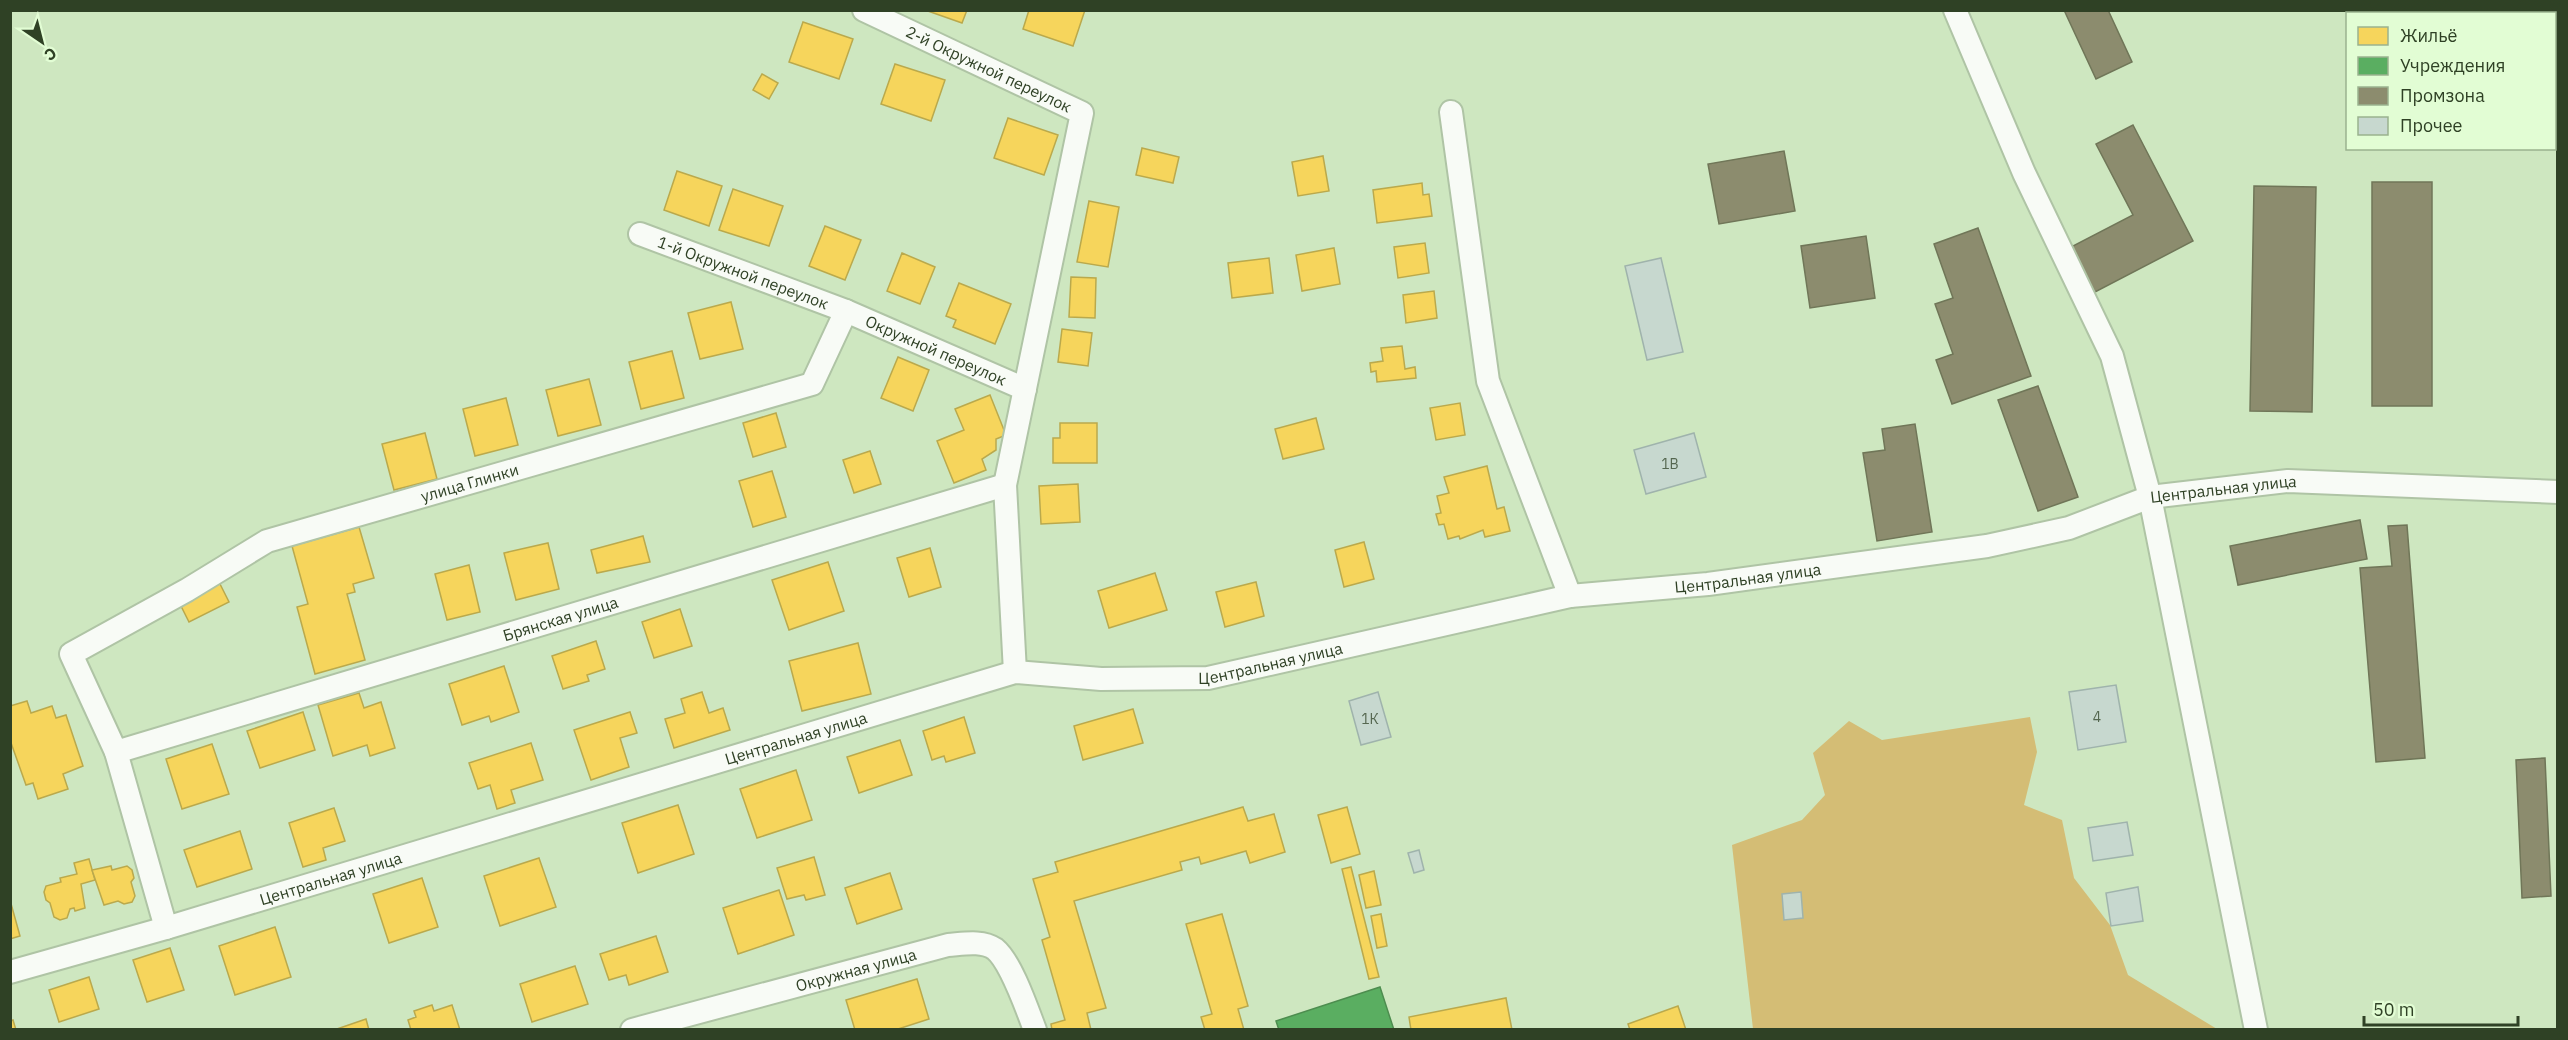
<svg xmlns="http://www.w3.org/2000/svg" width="2568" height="1040" viewBox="0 0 2568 1040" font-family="'IBM Plex Sans',sans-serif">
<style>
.forest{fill:#d4bd75}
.homes{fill:#f6d55c;stroke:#baa94c;stroke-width:1.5}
.public{fill:#5aae61;stroke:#4d8d4f;stroke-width:1.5}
.industry{fill:#8c8c6e;stroke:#707658;stroke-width:1.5}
.building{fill:#c7d8cf;stroke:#9fb3ac;stroke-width:1.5}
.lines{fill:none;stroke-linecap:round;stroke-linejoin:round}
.minor-casing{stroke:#afc4a5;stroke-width:26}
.minor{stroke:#f8fbf6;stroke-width:22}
.labels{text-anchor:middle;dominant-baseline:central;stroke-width:6;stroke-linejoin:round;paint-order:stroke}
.number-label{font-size:14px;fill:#556750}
.street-label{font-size:16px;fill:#2f4125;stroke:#e2fdd4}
</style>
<rect width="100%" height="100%" fill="#cee7c0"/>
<path class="forest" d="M 2030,717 L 2037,752 L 2024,805 L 2062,820 L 2074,878 L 2110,925 L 2128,975 L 2217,1029 L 1753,1029 L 1732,845 L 1802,820 L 1825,795 L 1813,753 L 1849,721 L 1882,740 Z"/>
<g class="homes">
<path d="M 925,10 L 967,10 L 962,23 Z"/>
<path d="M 1029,10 L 1085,10 L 1073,46 L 1023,29 Z"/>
<path d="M 803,22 L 853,39 L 839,79 L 789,62 Z"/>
<path d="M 895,64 L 945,80 L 931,121 L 881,104 Z"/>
<path d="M 762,74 L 778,83 L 769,99 L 753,90 Z"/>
<path d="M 1008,118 L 1058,135 L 1044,175 L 994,158 Z"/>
<path d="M 1142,148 L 1179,157 L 1173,183 L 1136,175 Z"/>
<path d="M 1323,156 L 1329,191 L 1298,196 L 1292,162 Z"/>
<path d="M 677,171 L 722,186 L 709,226 L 664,210 Z"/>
<path d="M 1422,183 L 1423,195 L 1429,194 L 1432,216 L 1377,223 L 1373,190 Z"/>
<path d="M 733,189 L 783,206 L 769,246 L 719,230 Z"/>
<path d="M 1089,201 L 1119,207 L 1108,267 L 1077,262 Z"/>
<path d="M 825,226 L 861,240 L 845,280 L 809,266 Z"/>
<path d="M 1425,243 L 1429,273 L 1398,278 L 1394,247 Z"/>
<path d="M 1334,248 L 1340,284 L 1302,291 L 1296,255 Z"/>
<path d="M 902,253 L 935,267 L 920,304 L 887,291 Z"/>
<path d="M 1269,258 L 1273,293 L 1232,298 L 1228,263 Z"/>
<path d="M 1071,277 L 1096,278 L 1095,318 L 1069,317 Z"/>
<path d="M 959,283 L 1011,304 L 995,344 L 953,327 L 956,320 L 946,316 Z"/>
<path d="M 1434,291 L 1437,318 L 1406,323 L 1403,295 Z"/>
<path d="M 731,302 L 743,349 L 700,359 L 688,313 Z"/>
<path d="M 1062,329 L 1092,333 L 1088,366 L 1058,362 Z"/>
<path d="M 1402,346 L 1405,369 L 1415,367 L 1416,378 L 1377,382 L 1376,371 L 1371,372 L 1370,363 L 1383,361 L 1381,348 Z"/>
<path d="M 672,351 L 684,398 L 641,409 L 629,362 Z"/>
<path d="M 898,357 L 929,370 L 913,411 L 881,398 Z"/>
<path d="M 589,379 L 601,425 L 558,436 L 546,390 Z"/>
<path d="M 990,395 L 1006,435 L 996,439 L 996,450 L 982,459 L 986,470 L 954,483 L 937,441 L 964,430 L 955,409 Z"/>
<path d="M 506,398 L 518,445 L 475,456 L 463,409 Z"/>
<path d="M 1460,403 L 1465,435 L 1436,440 L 1430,408 Z"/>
<path d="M 776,413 L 786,447 L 753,457 L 743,423 Z"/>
<path d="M 1316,418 L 1324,449 L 1283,459 L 1275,429 Z"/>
<path d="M 1060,423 L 1097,423 L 1097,463 L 1053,463 L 1053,438 L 1060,438 Z"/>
<path d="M 425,433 L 437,479 L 394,490 L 382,444 Z"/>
<path d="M 870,451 L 881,484 L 854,493 L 843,460 Z"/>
<path d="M 1487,466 L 1497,509 L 1504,507 L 1510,531 L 1485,537 L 1483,530 L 1460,539 L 1459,536 L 1448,539 L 1444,524 L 1439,525 L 1436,514 L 1441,513 L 1437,496 L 1449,493 L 1444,477 Z"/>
<path d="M 772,471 L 786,517 L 753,527 L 739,481 Z"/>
<path d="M 1078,484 L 1080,522 L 1041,524 L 1039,486 Z"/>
<path d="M 359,527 L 374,578 L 353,584 L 355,592 L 347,594 L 365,660 L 315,674 L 297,607 L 308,604 L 292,546 Z"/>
<path d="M 643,536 L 650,562 L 597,573 L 591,550 Z"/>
<path d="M 1364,542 L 1374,579 L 1344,587 L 1335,550 Z"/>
<path d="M 548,543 L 559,589 L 516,600 L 504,553 Z"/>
<path d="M 930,548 L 941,587 L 909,597 L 897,558 Z"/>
<path d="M 828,562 L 844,611 L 789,630 L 772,580 Z"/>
<path d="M 469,565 L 480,612 L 447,620 L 435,574 Z"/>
<path d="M 1155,573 L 1167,610 L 1109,628 L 1098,591 Z"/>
<path d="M 219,582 L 229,602 L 189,622 L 179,602 Z"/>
<path d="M 1256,582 L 1264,616 L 1225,627 L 1216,592 Z"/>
<path d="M 680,609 L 692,646 L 654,658 L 642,622 Z"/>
<path d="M 596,641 L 605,669 L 587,675 L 589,681 L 563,689 L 552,656 Z"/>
<path d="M 858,643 L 871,694 L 802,711 L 789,661 Z"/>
<path d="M 504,666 L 519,712 L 491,722 L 489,716 L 462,725 L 449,684 Z"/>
<path d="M 702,692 L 709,713 L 723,708 L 730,730 L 674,748 L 665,719 L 685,713 L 681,699 Z"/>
<path d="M 359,693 L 364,708 L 381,702 L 395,748 L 370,756 L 367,745 L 333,756 L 318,705 Z"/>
<path d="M 27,701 L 31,713 L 52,706 L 56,718 L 66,715 L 83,766 L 63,774 L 68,789 L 38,799 L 33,783 L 26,785 L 10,740 L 10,706 Z"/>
<path d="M 1133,709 L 1143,743 L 1083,760 L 1074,726 Z"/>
<path d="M 303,712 L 315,750 L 260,768 L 247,731 Z"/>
<path d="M 630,712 L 637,733 L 620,738 L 629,767 L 591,780 L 574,730 Z"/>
<path d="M 964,717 L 975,753 L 946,762 L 944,756 L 932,760 L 923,731 Z"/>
<path d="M 900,740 L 912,775 L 859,793 L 847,757 Z"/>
<path d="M 531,743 L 543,780 L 511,790 L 515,803 L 497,809 L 490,785 L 478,789 L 469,763 Z"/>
<path d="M 212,744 L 229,794 L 182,809 L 166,759 Z"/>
<path d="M 796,770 L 812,820 L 757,838 L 740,789 Z"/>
<path d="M 678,805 L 694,854 L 638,873 L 622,823 Z"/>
<path d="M 1243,807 L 1248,821 L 1274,814 L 1285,852 L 1250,863 L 1246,851 L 1201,864 L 1199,857 L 1180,862 L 1182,870 L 1074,901 L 1106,1008 L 1087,1013 L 1091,1030 L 1052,1030 L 1051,1024 L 1065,1020 L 1042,940 L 1050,937 L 1033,879 L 1058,872 L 1055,862 Z"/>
<path d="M 1347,807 L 1360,854 L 1331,863 L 1318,815 Z"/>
<path d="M 334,808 L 345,841 L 323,848 L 326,860 L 303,867 L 289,823 Z"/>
<path d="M 240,831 L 252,869 L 197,887 L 184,850 Z"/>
<path d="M 814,857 L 825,895 L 806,900 L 804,895 L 787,899 L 777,868 Z"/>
<path d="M 539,858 L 556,907 L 500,926 L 484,876 Z"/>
<path d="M 89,859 L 95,880 L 81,884 L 85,908 L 75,911 L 74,908 L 70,909 L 67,918 L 60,920 L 54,917 L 50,903 L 46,900 L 44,892 L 46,886 L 61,882 L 60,878 L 77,874 L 74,863 Z"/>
<path d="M 111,866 L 112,870 L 127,866 L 132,870 L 134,878 L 131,882 L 135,896 L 132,902 L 124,904 L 118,901 L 104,905 L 92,870 Z"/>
<path d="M 1351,867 L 1379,977 L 1369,979 L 1342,869 Z"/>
<path d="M 1374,871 L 1381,905 L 1366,908 L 1359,875 Z"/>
<path d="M 890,873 L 902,909 L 857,924 L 845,888 Z"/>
<path d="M 422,878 L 438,927 L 389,943 L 373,894 Z"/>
<path d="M 779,890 L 794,935 L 738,954 L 723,908 Z"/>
<path d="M 10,900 L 20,936 L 10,939 Z"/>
<path d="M 1222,914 L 1248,1006 L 1238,1009 L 1244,1030 L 1205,1030 L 1201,1017 L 1212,1014 L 1186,924 Z"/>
<path d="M 1381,914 L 1387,946 L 1377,948 L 1371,916 Z"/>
<path d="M 275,927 L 291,977 L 235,995 L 219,946 Z"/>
<path d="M 656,936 L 668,972 L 629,985 L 626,975 L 609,980 L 600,954 Z"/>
<path d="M 170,948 L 184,990 L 147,1002 L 133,960 Z"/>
<path d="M 575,966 L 588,1004 L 532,1022 L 520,984 Z"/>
<path d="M 89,977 L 99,1009 L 59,1022 L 49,990 Z"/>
<path d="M 917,979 L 929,1019 L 895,1030 L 855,1030 L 846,1000 Z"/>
<path d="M 1506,998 L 1512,1030 L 1411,1030 L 1409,1017 Z"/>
<path d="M 432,1005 L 434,1011 L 452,1005 L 460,1030 L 411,1030 L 408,1020 L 416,1017 L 414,1011 Z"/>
<path d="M 1678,1006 L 1686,1030 L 1630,1030 L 1628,1024 Z"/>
<path d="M 366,1019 L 369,1030 L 334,1030 Z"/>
<path d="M 13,1020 L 16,1030 L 10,1030 L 10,1021 Z"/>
</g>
<path class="public" d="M 1380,987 L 1394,1030 L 1279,1030 L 1276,1021 Z"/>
<g class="industry">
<path d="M 2064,10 L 2108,10 L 2132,62 L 2096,79 Z"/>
<path d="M 2133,125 L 2193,241 L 2095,292 L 2071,247 L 2133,215 L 2096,144 Z"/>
<path d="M 1784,151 L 1795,211 L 1719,224 L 1708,164 Z"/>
<rect x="2372" y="182" width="60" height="224"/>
<path d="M 2254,186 L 2316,187 L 2312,412 L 2250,411 Z"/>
<path d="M 1978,228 L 2031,376 L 1952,404 L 1936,360 L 1953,354 L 1935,304 L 1953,298 L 1934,244 Z"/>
<path d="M 1866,236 L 1875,298 L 1810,308 L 1801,246 Z"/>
<path d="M 2038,386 L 2078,497 L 2038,511 L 1998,400 Z"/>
<path d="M 1915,424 L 1932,532 L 1877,541 L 1863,453 L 1885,450 L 1882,429 Z"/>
<path d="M 2360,520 L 2367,559 L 2238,585 L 2230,546 Z"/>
<path d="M 2407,525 L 2425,758 L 2376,762 L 2360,568 L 2392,566 L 2388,526 Z"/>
<path d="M 2545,758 L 2551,896 L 2522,898 L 2516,760 Z"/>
</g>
<g class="building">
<path d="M 1661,258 L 1683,352 L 1647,360 L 1625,266 Z"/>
<path d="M 1694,433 L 1706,477 L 1646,494 L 1634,450 Z"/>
<path d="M 2116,685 L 2126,742 L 2078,750 L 2069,692 Z"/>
<path d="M 1378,692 L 1391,737 L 1361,745 L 1349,701 Z"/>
<path d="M 2127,822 L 2133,855 L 2093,861 L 2088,828 Z"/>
<path d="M 1419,850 L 1424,870 L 1414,873 L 1408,853 Z"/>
<path d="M 2138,887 L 2143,921 L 2111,926 L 2106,893 Z"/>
<path d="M 1801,892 L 1803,918 L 1784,920 L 1782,894 Z"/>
</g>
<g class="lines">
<defs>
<g id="minor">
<path id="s1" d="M 864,10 L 1082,113 L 1005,485 L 1015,672"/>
<path d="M 1955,10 L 2024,173 L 2112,356 L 2150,497 L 2256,1030"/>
<path d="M 1451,112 L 1488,381 L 1570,596"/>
<path id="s2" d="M 640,234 L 846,311 L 1025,389"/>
<path id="s3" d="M 116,752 L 1005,485"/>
<path id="s4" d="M 166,928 L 116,752 L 71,654 L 187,590 L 267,541 L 812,384 L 846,311"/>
<path id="s5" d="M 10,972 L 166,928 L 1015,672 L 1101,679 L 1208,678 L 1570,596 L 1708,584 L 1987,546 L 2069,528 L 2150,497 L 2288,481 L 2558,492"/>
<path id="s6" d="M 632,1030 L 948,945 C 963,944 982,940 995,949 C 1011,962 1027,1009 1035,1030"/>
</g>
</defs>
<use href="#minor" class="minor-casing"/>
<use href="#minor" class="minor"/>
</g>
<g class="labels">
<g class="number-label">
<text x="1670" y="464">1В</text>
<text x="2097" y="717">4</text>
<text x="1370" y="719">1К</text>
</g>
<g class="street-label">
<text stroke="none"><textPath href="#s1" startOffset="138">2-й Окружной переулок</textPath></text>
<text stroke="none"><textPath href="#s2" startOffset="110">1-й Окружной переулок</textPath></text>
<text stroke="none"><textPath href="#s2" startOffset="318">Окружной переулок</textPath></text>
<text stroke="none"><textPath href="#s4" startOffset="728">улица Глинки</textPath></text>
<text stroke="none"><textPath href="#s5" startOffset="2278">Центральная улица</textPath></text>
<text stroke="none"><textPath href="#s5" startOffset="1792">Центральная улица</textPath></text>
<text stroke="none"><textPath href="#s3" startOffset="464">Брянская улица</textPath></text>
<text stroke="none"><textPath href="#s5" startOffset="1306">Центральная улица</textPath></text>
<text stroke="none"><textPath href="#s5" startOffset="820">Центральная улица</textPath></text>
<text stroke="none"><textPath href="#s5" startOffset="334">Центральная улица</textPath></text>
<text stroke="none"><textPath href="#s6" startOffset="232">Окружная улица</textPath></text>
</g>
</g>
<rect width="2568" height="1040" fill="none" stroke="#2f4125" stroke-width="24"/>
<rect x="2346" y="12" width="210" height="138" fill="#e2fdd4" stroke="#9ab28e" stroke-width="1.5"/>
<rect x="2358" y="27" width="30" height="18" fill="#f6d55c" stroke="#9ab28e" stroke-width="1.5"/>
<text x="2400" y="42" font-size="18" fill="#2f4125">Жильё</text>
<rect x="2358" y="57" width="30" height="18" fill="#5aae61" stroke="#9ab28e" stroke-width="1.5"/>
<text x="2400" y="72" font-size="18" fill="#2f4125">Учреждения</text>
<rect x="2358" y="87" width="30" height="18" fill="#8c8c6e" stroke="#9ab28e" stroke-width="1.5"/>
<text x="2400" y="102" font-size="18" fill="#2f4125">Промзона</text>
<rect x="2358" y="117" width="30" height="18" fill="#c7d8cf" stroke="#9ab28e" stroke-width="1.5"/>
<text x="2400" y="132" font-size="18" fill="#2f4125">Прочее</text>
<g transform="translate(42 42) rotate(145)" stroke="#e2fdd4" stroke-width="4.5" paint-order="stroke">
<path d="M0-4.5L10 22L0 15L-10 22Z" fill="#2f4125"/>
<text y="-9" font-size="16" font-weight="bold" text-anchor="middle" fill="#2f4125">С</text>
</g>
<path d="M2364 1016v9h154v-9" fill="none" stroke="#2f4125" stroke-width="3"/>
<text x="2373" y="1016" font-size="18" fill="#2f4125" stroke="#e2fdd4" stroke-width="4.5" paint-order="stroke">50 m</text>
</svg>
